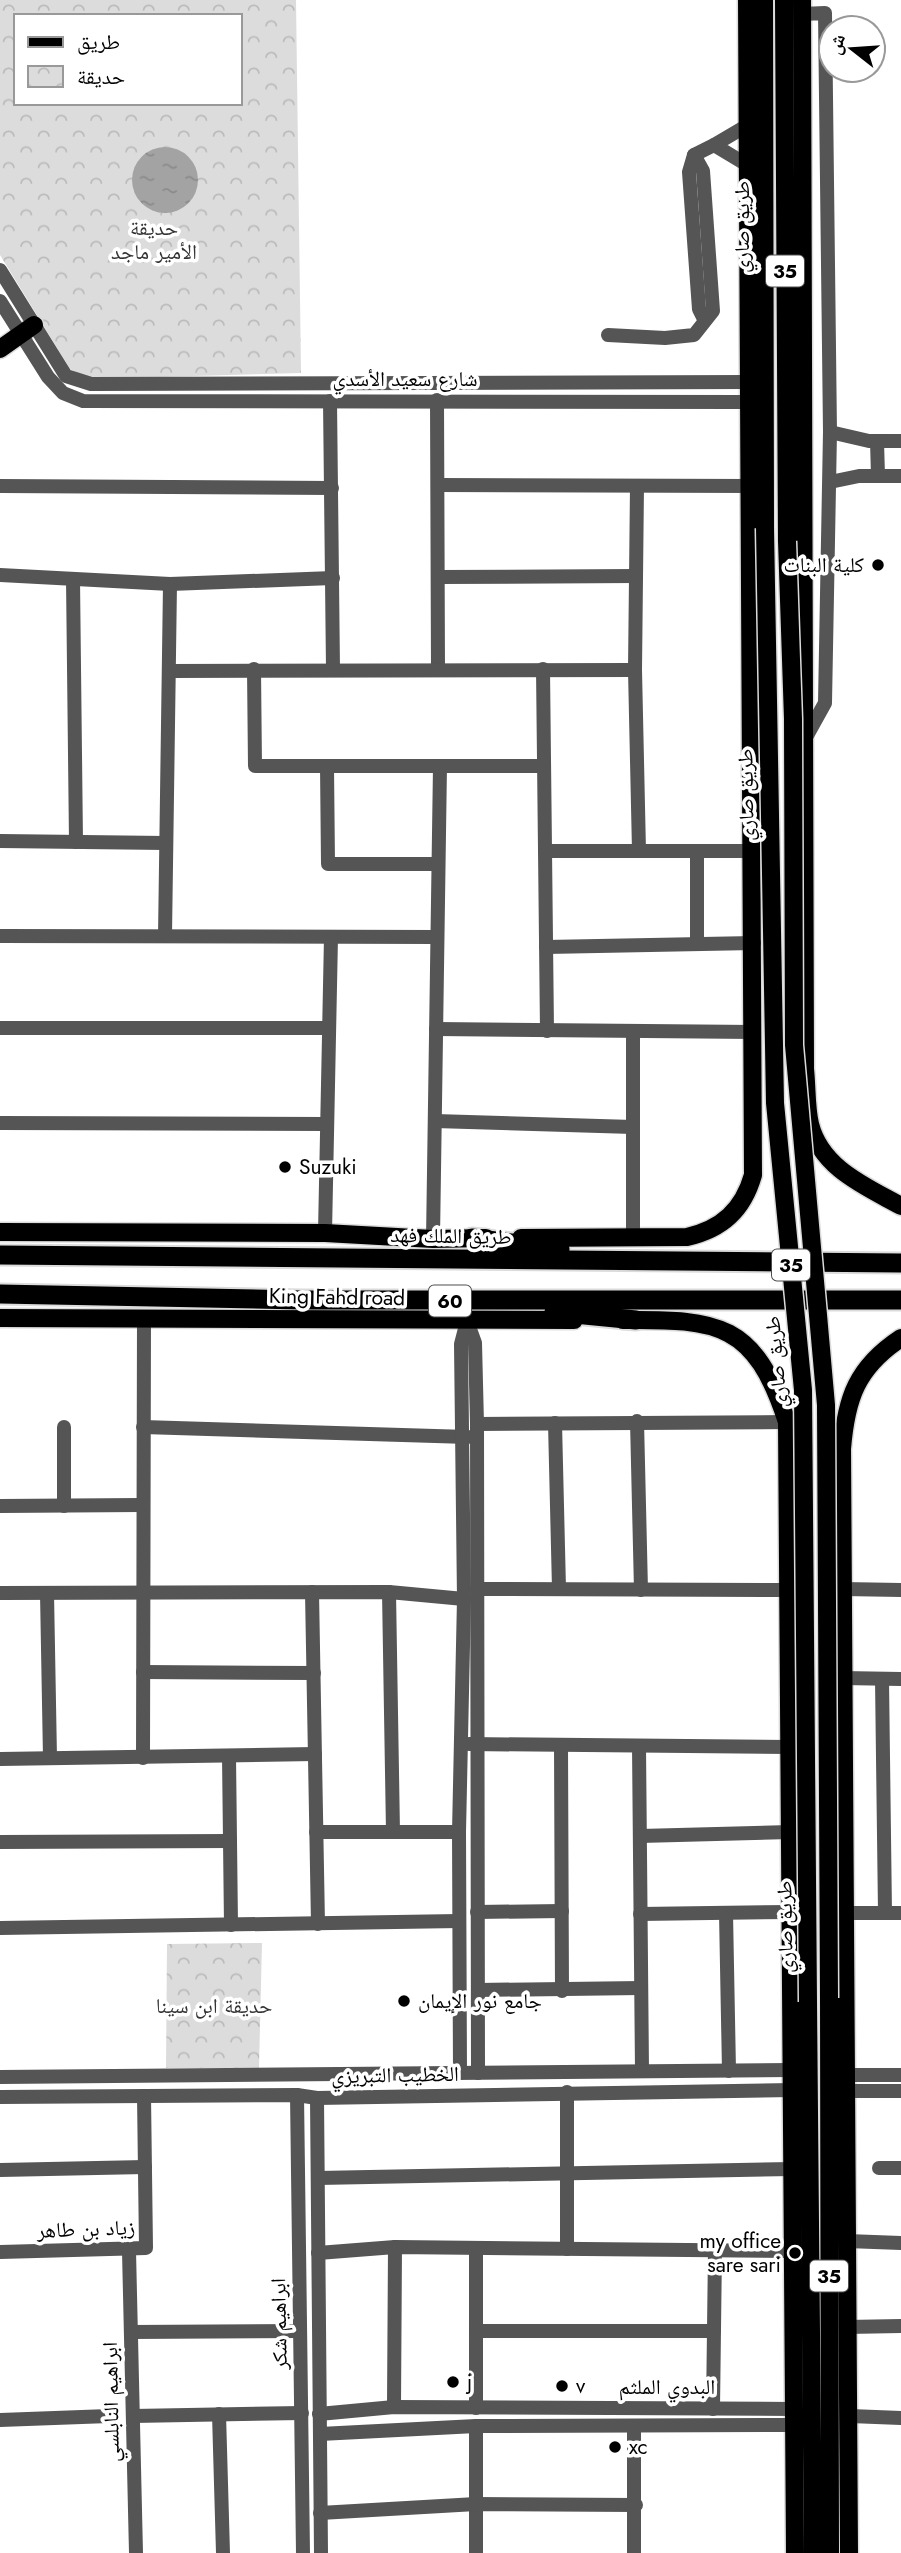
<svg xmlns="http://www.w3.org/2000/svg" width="901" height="2553" viewBox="0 0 901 2553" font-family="Jost,'Noto Naskh Arabic',sans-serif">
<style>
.park{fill:url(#park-crowns);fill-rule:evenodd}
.water{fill:url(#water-ripples)}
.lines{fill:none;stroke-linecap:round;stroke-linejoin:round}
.major-casing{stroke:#dbdbdb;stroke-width:21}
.highway-casing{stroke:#dbdbdb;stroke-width:23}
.minor{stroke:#555;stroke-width:14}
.major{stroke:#000;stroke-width:18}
.highway{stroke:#000;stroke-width:19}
.major-bridge-casing{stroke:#dbdbdb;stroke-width:21;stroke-linecap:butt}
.major-bridge{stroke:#000;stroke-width:18}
.poi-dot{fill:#000;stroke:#fff;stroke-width:2.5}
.labels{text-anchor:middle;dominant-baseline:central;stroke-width:7;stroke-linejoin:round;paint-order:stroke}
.shield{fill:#fff;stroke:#4c4c4c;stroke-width:2}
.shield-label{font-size:19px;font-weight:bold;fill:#000}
.street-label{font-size:21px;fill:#000;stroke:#fff}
.park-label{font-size:21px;fill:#333;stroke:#fff}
.poi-label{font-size:21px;fill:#000;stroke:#fff;text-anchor:start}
</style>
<defs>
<pattern id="park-crowns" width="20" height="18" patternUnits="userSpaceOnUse" patternTransform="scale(1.75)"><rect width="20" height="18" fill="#dcdcdc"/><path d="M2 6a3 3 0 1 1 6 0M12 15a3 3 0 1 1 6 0" fill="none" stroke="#bbb"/></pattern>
<pattern id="water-ripples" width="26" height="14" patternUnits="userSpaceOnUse" patternTransform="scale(1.75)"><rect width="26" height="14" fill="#a3a3a3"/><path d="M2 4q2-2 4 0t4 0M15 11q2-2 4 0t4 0" fill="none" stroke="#8b8b8b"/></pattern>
</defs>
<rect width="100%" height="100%" fill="#fff"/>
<g class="park">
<path d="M 0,0 L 296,0 L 301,373 L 90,379 L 70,369 L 0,255 ZM 16,16 L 240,16 L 240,103 L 16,103 Z"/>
<path d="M 262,1943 L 259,2068 L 166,2068 L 167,1944 Z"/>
</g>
<circle class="water" cx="165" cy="180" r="33"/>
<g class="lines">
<defs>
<g id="major">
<path d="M 764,0 L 765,528"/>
<path d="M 784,0 L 787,541"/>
<path d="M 802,0 L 805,1069 C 807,1087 806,1107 810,1124 C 821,1168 865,1186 901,1206"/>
<path d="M 0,349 L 34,325"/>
<path d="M 0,1232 L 325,1233 L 433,1239 L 486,1238"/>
<path d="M 521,1238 L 687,1237 C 722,1229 743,1210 753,1175 L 747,0"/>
<path d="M 0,1318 L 574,1320"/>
<path d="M 623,1320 C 719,1319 755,1323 787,1422 L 795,2553"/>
<path d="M 829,1998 L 830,2553"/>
<path d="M 808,2002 L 813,2553"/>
<path d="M 849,2553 L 842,1449 C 846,1398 857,1367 901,1338"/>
</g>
<g id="highway">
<path d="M 472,1238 L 560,1249"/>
<path d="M 0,1255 L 901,1263"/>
<path d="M 0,1294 L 302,1300 L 901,1300"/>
<path d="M 554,1312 L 636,1320"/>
</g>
</defs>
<use href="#major" class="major-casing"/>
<use href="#highway" class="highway-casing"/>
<g class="minor">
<path d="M 802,14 L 825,13 L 830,432 L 825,703 L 805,739"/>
<path d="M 748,125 L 714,145 L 749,166"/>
<path d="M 0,270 L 66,376 L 91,384 L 748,382"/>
<path d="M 0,301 L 48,377 L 63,393 L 83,401 L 748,402"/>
<path d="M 704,319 L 699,309 L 689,172 L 694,155 L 714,145"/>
<path d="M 608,335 L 665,338 L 694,335 L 713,311 L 703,171 L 694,155"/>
<path d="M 437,400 L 438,669"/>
<path d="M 330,401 L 333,669"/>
<path d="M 830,432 L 869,441 L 901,441"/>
<path d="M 877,441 L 878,476"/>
<path d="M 830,482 L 859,476 L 901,476"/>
<path d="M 438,485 L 751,486"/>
<path d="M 0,486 L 332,488"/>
<path d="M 637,486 L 635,670 L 639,851"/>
<path d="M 0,575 L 170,584 L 333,578"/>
<path d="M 438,577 L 636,576"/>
<path d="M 73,579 L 76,842"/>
<path d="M 254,669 L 255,766 L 544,766"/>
<path d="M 543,669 L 547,1031"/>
<path d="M 169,671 L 635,670"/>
<path d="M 327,766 L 328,864 L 438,864"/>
<path d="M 0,841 L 165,843"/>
<path d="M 545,851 L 753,851"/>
<path d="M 697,851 L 697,944"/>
<path d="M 0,936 L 437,937"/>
<path d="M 165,936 L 170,584"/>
<path d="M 546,947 L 754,943"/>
<path d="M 0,1028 L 329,1028"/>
<path d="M 436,1029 L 754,1032"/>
<path d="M 633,1031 L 633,1236"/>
<path d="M 435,1121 L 633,1127"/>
<path d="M 0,1123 L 327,1124"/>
<path d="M 325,1233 L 331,937"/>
<path d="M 433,1239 L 440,766"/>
<path d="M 467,1321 L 475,1343 L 477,1424 L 478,2073"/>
<path d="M 637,1421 L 641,1590"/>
<path d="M 555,1423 L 559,1589"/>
<path d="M 477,1424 L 787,1422"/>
<path d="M 143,1427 L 468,1437"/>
<path d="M 0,1506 L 141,1505"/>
<path d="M 64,1506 L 64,1427"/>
<path d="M 477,1589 L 788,1590"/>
<path d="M 843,1589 L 901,1590"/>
<path d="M 312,1592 L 318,1924"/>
<path d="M 389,1592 L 393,1832"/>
<path d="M 0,1593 L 389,1592 L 464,1599"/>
<path d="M 47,1593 L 50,1758"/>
<path d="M 143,1672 L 314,1673"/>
<path d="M 842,1678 L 901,1679"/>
<path d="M 882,1679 L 885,1913"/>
<path d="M 469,1744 L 789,1747"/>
<path d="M 561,1745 L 562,1991"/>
<path d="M 639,1746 L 642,2071"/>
<path d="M 229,1756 L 231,1925"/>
<path d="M 143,1758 L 144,1318"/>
<path d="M 0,1759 L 315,1754"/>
<path d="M 316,1832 L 459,1832"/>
<path d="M 640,1836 L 790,1832"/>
<path d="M 0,1842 L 230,1841"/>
<path d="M 477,1912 L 562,1911"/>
<path d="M 726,1913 L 729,2071"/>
<path d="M 844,1913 L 901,1913"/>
<path d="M 640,1914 L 790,1912"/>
<path d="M 0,1928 L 459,1921"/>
<path d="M 478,1990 L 641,1988"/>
<path d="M 460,2073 L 459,1832 L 464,1599 L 461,1344 L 467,1321"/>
<path d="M 845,2075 L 901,2075"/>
<path d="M 0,2077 L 792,2070"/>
<path d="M 845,2091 L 901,2091"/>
<path d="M 567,2092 L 567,2249"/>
<path d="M 297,2095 L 303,2553"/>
<path d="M 0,2097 L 297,2095 L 317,2098 L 792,2090"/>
<path d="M 317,2098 L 321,2553"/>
<path d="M 879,2168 L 901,2168"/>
<path d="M 0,2170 L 145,2167"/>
<path d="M 318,2178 L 792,2169"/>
<path d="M 847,2241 L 901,2243"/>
<path d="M 476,2248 L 476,2408"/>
<path d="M 129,2251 L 136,2553"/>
<path d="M 0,2252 L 146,2248 L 144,2096"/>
<path d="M 318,2253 L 395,2247 L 793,2251"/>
<path d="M 847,2327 L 901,2326"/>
<path d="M 476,2331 L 714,2331"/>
<path d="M 131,2332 L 300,2331"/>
<path d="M 394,2407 L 395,2247"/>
<path d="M 713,2409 L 715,2250"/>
<path d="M 219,2414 L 223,2553"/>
<path d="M 319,2414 L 394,2407 L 794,2409"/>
<path d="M 133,2416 L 302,2413"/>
<path d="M 850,2416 L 901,2418"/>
<path d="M 0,2420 L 109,2416"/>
<path d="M 476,2426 L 476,2553"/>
<path d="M 320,2434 L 476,2426 L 794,2425"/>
<path d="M 320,2513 L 476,2504 L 636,2505"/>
<path d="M 634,2553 L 634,2426"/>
</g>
<use href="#major" class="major"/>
<use href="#highway" class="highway"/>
<defs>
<g id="major-bridge">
<path d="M 765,528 L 775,1103 L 803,1390 L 808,2002"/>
<path d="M 787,541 L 793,719 L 794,1045 L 826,1405 L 829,1998"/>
</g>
</defs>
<use href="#major-bridge" class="major-bridge-casing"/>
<use href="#major-bridge" class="major-bridge"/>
</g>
<g class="poi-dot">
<circle cx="878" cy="565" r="7"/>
<circle cx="285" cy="1167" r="7"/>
<circle cx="404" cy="2001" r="7"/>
<circle cx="795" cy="2253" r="7"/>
<circle cx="453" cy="2382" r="7"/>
<circle cx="562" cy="2386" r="7"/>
<circle cx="615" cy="2447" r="7"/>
</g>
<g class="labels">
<g class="shield">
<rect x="766" y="255.5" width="38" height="31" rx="5"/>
<rect x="772" y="1249.5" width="38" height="31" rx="5"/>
<rect x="429" y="1285.5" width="42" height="31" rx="5"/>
<rect x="810" y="2260.5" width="38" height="31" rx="5"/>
</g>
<g class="shield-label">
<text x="785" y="271">35</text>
<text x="791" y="1265">35</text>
<text x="450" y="1301">60</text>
<text x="829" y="2276">35</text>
</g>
<g class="street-label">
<text transform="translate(742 227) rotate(-90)">طريق صاري</text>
<text x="405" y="379">شارع سعيد الأسدي</text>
<text transform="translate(746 795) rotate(-91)">طريق صاري</text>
<text transform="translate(451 1236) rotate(1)">طريق الملك فهد</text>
<text transform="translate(337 1297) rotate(1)">King Fahd road</text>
<text transform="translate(776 1362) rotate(-95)">طريق صاري</text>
<text transform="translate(785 1927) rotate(-91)">طريق صاري</text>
<text transform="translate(395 2075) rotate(-1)">الخطيب التبريزي</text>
<text transform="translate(86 2229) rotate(-2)">زياد بن طاهر</text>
<text transform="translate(279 2324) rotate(-91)">ابراهيم شكر</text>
<text x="667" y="2387">البدوي الملثم</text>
<text transform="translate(111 2402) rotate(-91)">ابراهيم النابلسي</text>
</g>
<g class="park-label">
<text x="154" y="228">حديقة<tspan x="154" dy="24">الأمير ماجد</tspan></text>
<text x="214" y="2006">حديقة ابن سينا</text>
</g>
<g class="poi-label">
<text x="864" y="565" text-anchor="end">كلية البنات</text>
<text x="299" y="1167">Suzuki</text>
<text x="418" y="2001">جامع نور الإيمان</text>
<text x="781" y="2241" text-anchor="end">my office<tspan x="781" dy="24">sare sari</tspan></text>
<text x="467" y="2382">j</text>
<text x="576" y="2386">v</text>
<text x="629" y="2447">xc</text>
</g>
</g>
<rect x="14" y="14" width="228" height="91" fill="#ffffff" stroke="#999999" stroke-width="2"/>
<rect x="28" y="37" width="35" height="10" fill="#000000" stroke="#999999" stroke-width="2"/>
<text x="77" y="49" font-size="21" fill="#000000">طريق</text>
<rect x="28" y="66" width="35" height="21" fill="url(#park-crowns)" stroke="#999999" stroke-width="2"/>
<text x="77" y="84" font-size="21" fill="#000000">حديقة</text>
<g transform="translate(852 49) rotate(287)"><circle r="33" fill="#ffffff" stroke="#999999" stroke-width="2"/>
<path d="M0-5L12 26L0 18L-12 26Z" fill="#000000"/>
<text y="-10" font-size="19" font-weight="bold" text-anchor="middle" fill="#000000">ش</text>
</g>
</svg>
